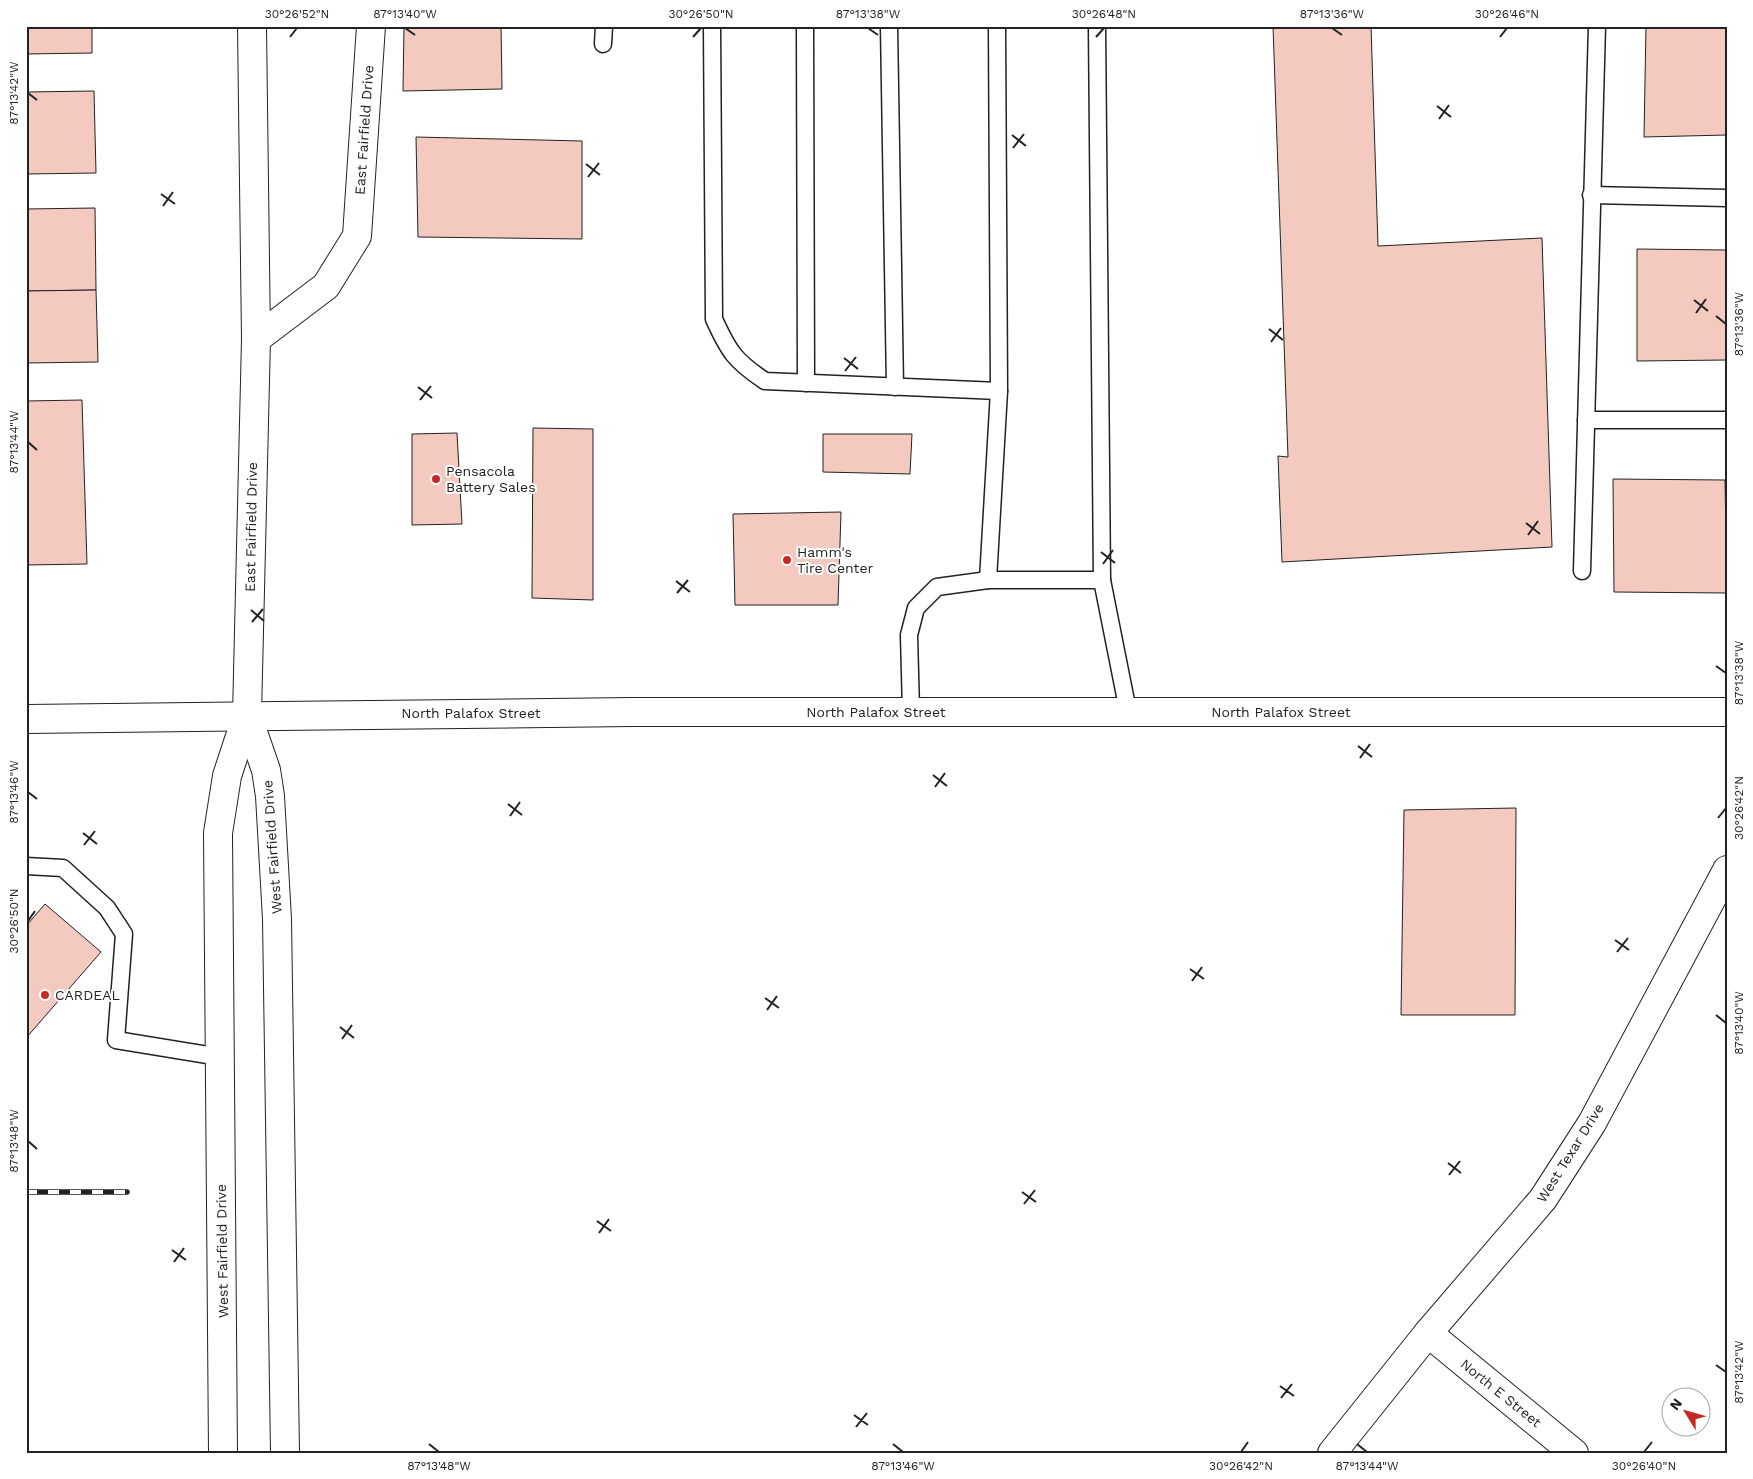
<svg xmlns="http://www.w3.org/2000/svg" width="1753" height="1479" viewBox="0 0 1753 1479" font-family="'Work Sans',sans-serif">
<style>
.building{fill:#f3c9c0;stroke:#222}
.lines{fill:none;stroke-linecap:round;stroke-linejoin:round}
.service-casing{stroke:#222;stroke-width:19}
.minor-casing{stroke:#222;stroke-width:30}
.tertiary-casing{stroke:#222;stroke-width:30}
.secondary-casing{stroke:#222;stroke-width:30}
.primary-casing{stroke:#222;stroke-width:30}
.service{stroke:#fff;stroke-width:16}
.minor{stroke:#fff;stroke-width:28}
.tertiary{stroke:#fff;stroke-width:28}
.secondary{stroke:#fff;stroke-width:28}
.primary{stroke:#fff;stroke-width:28}
.rail-casing{stroke:#222;stroke-width:5.5}
.rail{stroke:#fff;stroke-width:4;stroke-dasharray:11;stroke-linecap:butt}
.ticks{fill:none;stroke:#222;stroke-width:2}
.poi-dot{fill:#c62828;stroke:#fff;stroke-width:2}
.labels{text-anchor:middle;dominant-baseline:central;stroke-width:4;stroke-linejoin:round;paint-order:stroke}
.street-label{font-size:14px;fill:#222;stroke:#fff}
.poi-label{font-size:14px;fill:#222;stroke:#fff;text-anchor:start}
.neatline{fill:none;stroke:#222;stroke-width:2}
.ticks-label{font-size:12px;text-anchor:middle;fill:#222}
</style>
<rect width="100%" height="100%" fill="#fff"/>
<g class="building">
<path d="M 26,26 L 92,26 L 92,53 L 26,54 Z"/>
<path d="M 404,26 L 501,26 L 502,89 L 403,91 Z"/>
<path d="M 1273,26 L 1371,26 L 1378,246 L 1542,238 L 1552,547 L 1282,562 L 1278,456 L 1288,457 Z"/>
<path d="M 1646,26 L 1727,26 L 1727,135 L 1644,137 Z"/>
<path d="M 94,91 L 96,173 L 26,174 L 26,92 Z"/>
<path d="M 416,137 L 582,141 L 582,239 L 418,237 Z"/>
<path d="M 95,208 L 96,290 L 26,291 L 26,209 Z"/>
<path d="M 1637,249 L 1727,250 L 1727,360 L 1637,361 Z"/>
<path d="M 96,290 L 98,362 L 26,363 L 26,291 Z"/>
<path d="M 82,400 L 87,564 L 26,565 L 26,401 Z"/>
<path d="M 533,428 L 593,429 L 593,600 L 532,598 Z"/>
<path d="M 457,433 L 462,524 L 412,525 L 412,434 Z"/>
<path d="M 823,434 L 912,434 L 910,474 L 823,472 Z"/>
<path d="M 1613,479 L 1725,480 L 1727,593 L 1614,592 Z"/>
<path d="M 841,512 L 838,605 L 735,605 L 733,514 Z"/>
<path d="M 1516,808 L 1515,1015 L 1401,1015 L 1404,810 Z"/>
<path d="M 45,904 L 101,952 L 26,1038 L 26,926 Z"/>
</g>
<g class="lines">
<defs>
<g id="service">
<path d="M 712,26 L 714,319 C 729,352 735,361 765,381 L 999,391"/>
<path d="M 805,26 L 806,383"/>
<path d="M 889,26 L 895,387"/>
<path d="M 1097,26 L 1102,580"/>
<path d="M 603,44 L 604,26"/>
<path d="M 1591,195 L 1727,198"/>
<path d="M 1586,420 L 1727,420"/>
<path d="M 1582,571 L 1597,26"/>
<path d="M 988,580 L 999,391 L 997,26"/>
<path d="M 911,711 L 909,635 L 916,608 L 937,587 L 988,580 L 1102,580 L 1128,711"/>
<path d="M 26,866 L 63,868 L 107,908 L 124,934 L 116,1040 L 220,1057"/>
</g>
<path id="minor" d="M 256,339 L 326,286 L 357,236 L 371,26"/>
<path id="tertiary" d="M 1428,1333 L 1574,1453"/>
<path id="secondary" d="M 1332,1453 L 1428,1333 L 1543,1199 L 1592,1123 L 1727,870"/>
<g id="primary">
<path d="M 247,715 L 266,770 L 270,796 L 277,919 L 285,1453"/>
<path d="M 26,719 L 633,712 L 1727,712"/>
<path d="M 223,1453 L 218,833 L 227,776 L 247,715 L 256,339 L 252,26"/>
</g>
</defs>
<use href="#service" class="service-casing"/>
<use href="#minor" class="minor-casing"/>
<use href="#tertiary" class="tertiary-casing"/>
<use href="#secondary" class="secondary-casing"/>
<use href="#primary" class="primary-casing"/>
<use href="#service" class="service"/>
<use href="#minor" class="minor"/>
<use href="#tertiary" class="tertiary"/>
<use href="#secondary" class="secondary"/>
<use href="#primary" class="primary"/>
<defs>
<path id="rail" d="M 26,1192 L 127,1192"/>
</defs>
<use href="#rail" class="rail-casing"/>
<use href="#rail" class="rail"/>
</g>
<path class="ticks" d="M 405,28 L 415,35M 868,28 L 878,35M 1332,28 L 1342,35M 290,37 L 297,28M 693,37 L 701,28M 1096,37 L 1104,28M 1500,37 L 1507,28M 28,93 L 37,100M 1437,106 L 1451,117M 1439,119 L 1449,105M 1012,135 L 1026,146M 1013,148 L 1024,134M 586,164 L 600,175M 588,177 L 599,163M 161,194 L 175,204M 163,206 L 173,192M 1694,300 L 1708,311M 1696,313 L 1706,299M 1716,316 L 1726,324M 1269,329 L 1283,340M 1271,342 L 1281,328M 844,358 L 858,369M 845,371 L 856,357M 418,387 L 432,398M 420,400 L 431,386M 28,442 L 37,450M 1526,523 L 1540,534M 1528,535 L 1538,521M 1101,552 L 1115,563M 1103,564 L 1113,550M 676,581 L 690,592M 677,593 L 688,580M 251,610 L 264,621M 252,622 L 263,609M 1716,666 L 1726,673M 1358,746 L 1372,757M 1360,758 L 1370,744M 933,775 L 947,786M 935,787 L 945,773M 28,792 L 37,799M 508,804 L 522,815M 510,816 L 520,802M 1718,818 L 1726,808M 83,833 L 97,844M 84,845 L 95,831M 28,921 L 35,911M 1615,940 L 1629,950M 1617,952 L 1628,938M 1190,969 L 1204,979M 1192,981 L 1202,967M 765,998 L 779,1008M 767,1010 L 777,996M 1716,1015 L 1726,1023M 340,1027 L 354,1038M 342,1039 L 352,1025M 28,1141 L 37,1149M 1448,1163 L 1461,1173M 1449,1175 L 1460,1161M 1022,1192 L 1036,1202M 1024,1204 L 1035,1190M 597,1221 L 611,1231M 599,1233 L 609,1219M 172,1250 L 186,1260M 174,1262 L 184,1248M 1716,1365 L 1726,1372M 1280,1386 L 1294,1396M 1281,1398 L 1292,1384M 854,1415 L 868,1425M 856,1427 L 867,1413M 429,1444 L 439,1452M 893,1444 L 903,1452M 1357,1444 L 1367,1452M 1241,1452 L 1248,1442M 1644,1452 L 1652,1442"/>
<g class="poi-dot">
<circle cx="436" cy="479" r="5"/>
<circle cx="787" cy="560" r="5"/>
<circle cx="45" cy="995" r="5"/>
</g>
<g class="labels">
<g class="street-label">
<text transform="translate(364 130) rotate(-86)">East Fairfield Drive</text>
<text transform="translate(251 527) rotate(-89)">East Fairfield Drive</text>
<text x="876" y="712">North Palafox Street</text>
<text x="1281" y="712">North Palafox Street</text>
<text x="471" y="713">North Palafox Street</text>
<text transform="translate(272 847) rotate(-94)">West Fairfield Drive</text>
<text transform="translate(1570 1153) rotate(-58)">West Texar Drive</text>
<text transform="translate(222 1251) rotate(-91)">West Fairfield Drive</text>
<text transform="translate(1501 1393) rotate(39)">North E Street</text>
</g>
<g class="poi-label">
<text x="446" y="471">Pensacola<tspan x="446" dy="16">Battery Sales</tspan></text>
<text x="797" y="552">Hamm's<tspan x="797" dy="16">Tire Center</tspan></text>
<text x="55" y="995">CARDEAL</text>
</g>
</g>
<rect width="1753" height="1479" fill="none" stroke="#ffffff" stroke-width="55"/>
<g transform="translate(1686 1412) rotate(307)"><circle r="24" fill="#ffffff" stroke="#a7a7a7"/>
<path d="M0-4L9 19L0 12L-9 19Z" fill="#c62828"/>
<text y="-8" font-size="14" font-weight="bold" text-anchor="middle" fill="#222222">N</text>
</g>
<rect x="28" y="28" width="1698" height="1424" class="neatline"/>
<g class="ticks-label">
<text x="297" y="18">30°26'52"N</text>
<text x="405" y="18">87°13'40"W</text>
<text x="701" y="18">30°26'50"N</text>
<text x="868" y="18">87°13'38"W</text>
<text x="1104" y="18">30°26'48"N</text>
<text x="1332" y="18">87°13'36"W</text>
<text x="1507" y="18">30°26'46"N</text>
<text transform="translate(14 93) rotate(-90)" y="4">87°13'42"W</text>
<text transform="translate(1739 324) rotate(-90)" y="4">87°13'36"W</text>
<text transform="translate(14 442) rotate(-90)" y="4">87°13'44"W</text>
<text transform="translate(1739 673) rotate(-90)" y="4">87°13'38"W</text>
<text transform="translate(14 792) rotate(-90)" y="4">87°13'46"W</text>
<text transform="translate(1739 808) rotate(-90)" y="4">30°26'42"N</text>
<text transform="translate(14 921) rotate(-90)" y="4">30°26'50"N</text>
<text transform="translate(1739 1023) rotate(-90)" y="4">87°13'40"W</text>
<text transform="translate(14 1141) rotate(-90)" y="4">87°13'48"W</text>
<text transform="translate(1739 1372) rotate(-90)" y="4">87°13'42"W</text>
<text x="439" y="1470">87°13'48"W</text>
<text x="903" y="1470">87°13'46"W</text>
<text x="1241" y="1470">30°26'42"N</text>
<text x="1367" y="1470">87°13'44"W</text>
<text x="1644" y="1470">30°26'40"N</text>
</g>
</svg>
